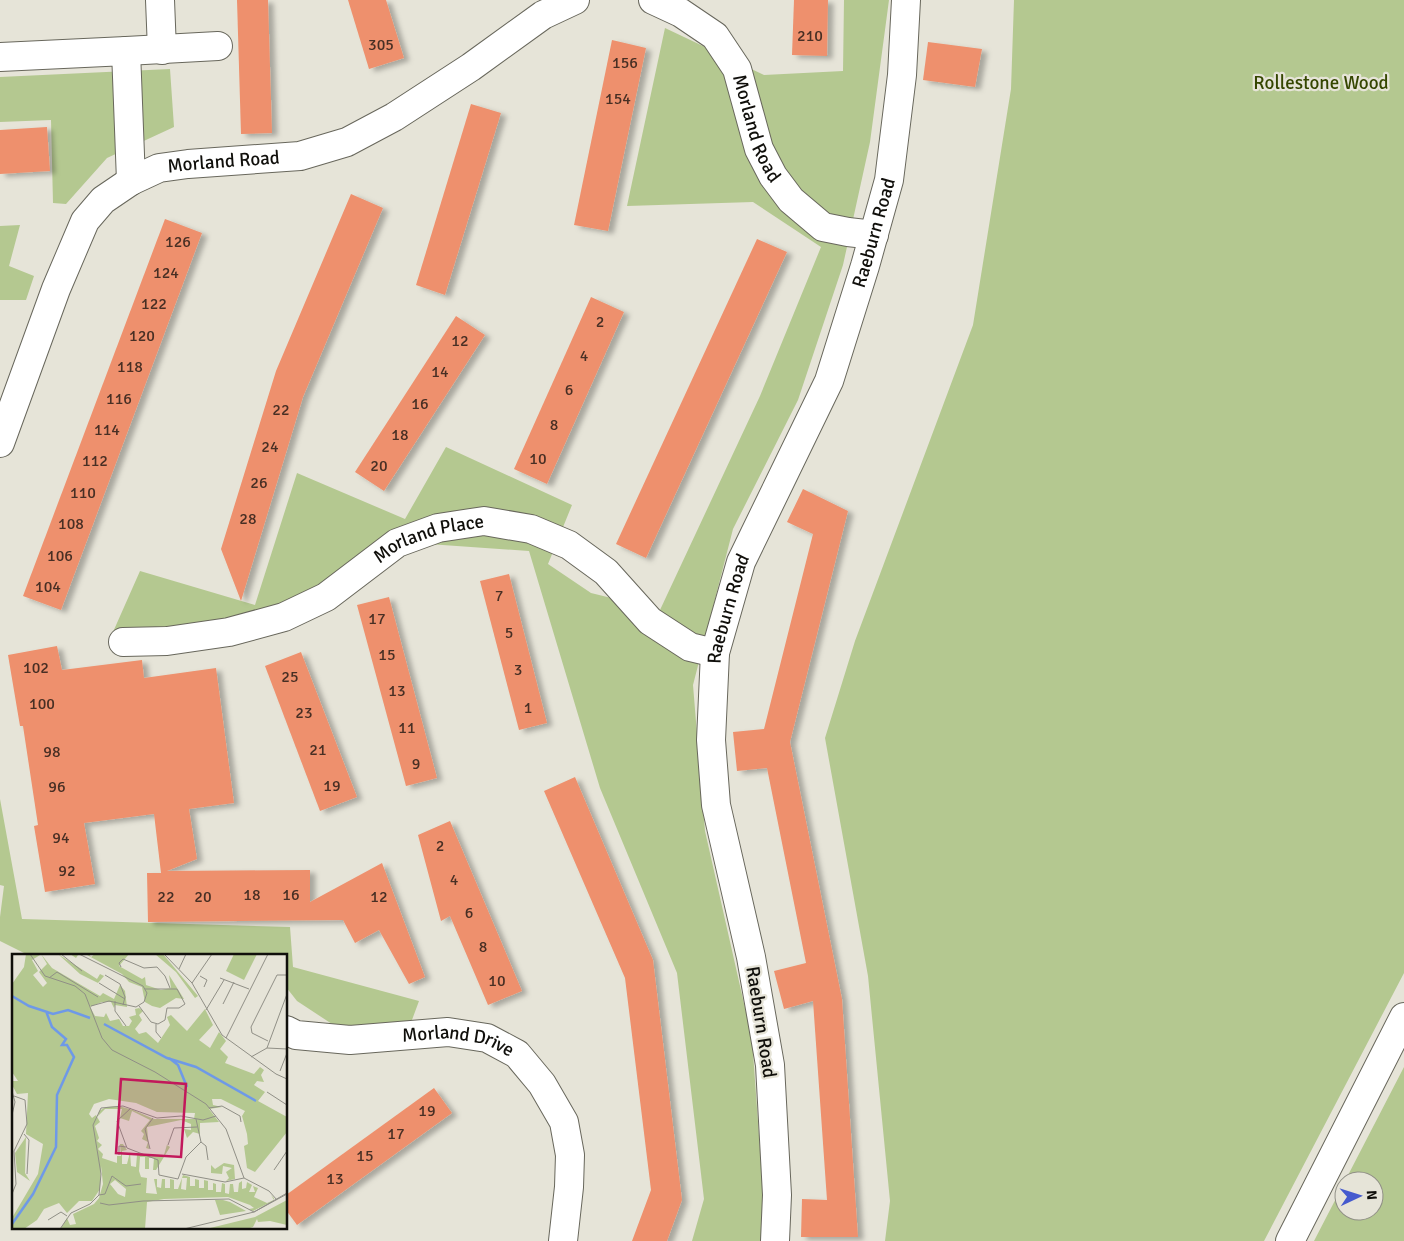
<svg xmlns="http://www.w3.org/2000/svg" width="1404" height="1241" viewBox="0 0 1404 1241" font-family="Signika,sans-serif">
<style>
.green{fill:#b4c890}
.building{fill:#ee906d;filter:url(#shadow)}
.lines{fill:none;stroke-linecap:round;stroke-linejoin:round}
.minor-casing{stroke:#68675c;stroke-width:30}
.tertiary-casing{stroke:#68675c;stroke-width:30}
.minor{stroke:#fff;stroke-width:28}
.tertiary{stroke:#fff;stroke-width:28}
.labels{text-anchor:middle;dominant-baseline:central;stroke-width:4.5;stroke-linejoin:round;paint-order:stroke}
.number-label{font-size:16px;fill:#482f24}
.park-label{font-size:19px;fill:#354600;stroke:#e6e4d8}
.street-label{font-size:19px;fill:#100f0b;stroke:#e6e4d8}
.inset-river{fill:none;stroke:#6e99e7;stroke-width:2.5}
.inset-road{fill:none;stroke:#908f86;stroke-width:1}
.view{fill:#c2185b;fill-opacity:0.15;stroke:#c2185b;stroke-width:2.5}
.inset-edge{fill:none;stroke:#100f0b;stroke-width:2.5}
</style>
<defs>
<filter id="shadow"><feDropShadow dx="5.5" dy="3" stdDeviation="2.5" flood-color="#0004"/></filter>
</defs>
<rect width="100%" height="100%" fill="#e6e4d8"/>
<g class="green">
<path d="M 844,0 L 889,0 L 870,142 L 843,265 L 798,400 L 733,529 L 693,685 L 705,831 L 752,1039 L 764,1205 L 761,1241 L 692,1241 L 704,1199 L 677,973 L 600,788 L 529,551 L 400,542 L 244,638 L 113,632 L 140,571 L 255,605 L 297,473 L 405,519 L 446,447 L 572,505 L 548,564 L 591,593 L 660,610 L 760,396 L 821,247 L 753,202 L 627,206 L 665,28 L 764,75 L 843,71 Z"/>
<path d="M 1014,0 L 1404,0 L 1404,973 L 1264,1241 L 885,1241 L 890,1201 L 868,976 L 825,738 L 855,641 L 973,325 L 1011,89 Z"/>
<path d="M 170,69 L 174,127 L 107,158 L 66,204 L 53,203 L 51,120 L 0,122 L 0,77 Z"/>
<path d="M 20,225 L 9,266 L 34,276 L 26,300 L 0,300 L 0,226 Z"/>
<path d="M 0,799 L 22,919 L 290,927 L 293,967 L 419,1001 L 409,1028 L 335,1026 L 297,1001 L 286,987 L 286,955 L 28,955 L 0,941 L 0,917 L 4,886 L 0,885 Z"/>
<path d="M 1404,1067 L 1404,1241 L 1314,1241 L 1344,1183 L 1344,1211 L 1374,1211 L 1374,1181 L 1345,1181 Z"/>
</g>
<g class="building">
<path d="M 237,0 L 268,0 L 272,133 L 241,134 Z"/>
<path d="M 348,0 L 386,0 L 404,58 L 369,69 Z"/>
<path d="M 794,0 L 828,0 L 827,56 L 792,55 Z"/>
<path d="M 612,40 L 646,48 L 608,231 L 574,225 Z"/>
<path d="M 928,42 L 982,49 L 975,87 L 923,80 Z"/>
<path d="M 471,104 L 501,113 L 445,295 L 416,285 Z"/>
<path d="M 47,127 L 50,171 L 0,174 L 0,130 Z"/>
<path d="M 351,194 L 383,208 L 303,397 L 241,601 L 221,549 L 276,371 Z"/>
<path d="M 165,219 L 202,233 L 61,610 L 23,596 Z"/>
<path d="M 757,239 L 787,252 L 646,558 L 616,544 Z"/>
<path d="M 591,297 L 624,312 L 547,484 L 514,469 Z"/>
<path d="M 456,316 L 485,335 L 384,491 L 355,472 Z"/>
<path d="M 803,489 L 848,511 L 790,742 L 842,999 L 858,1237 L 801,1237 L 802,1199 L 827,1200 L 813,1001 L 784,1009 L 774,971 L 806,963 L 767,768 L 737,771 L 733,732 L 764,729 L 813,534 L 787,522 Z"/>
<path d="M 509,574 L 547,723 L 519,730 L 480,581 Z"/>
<path d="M 389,597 L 437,778 L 406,786 L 357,605 Z"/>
<path d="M 57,646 L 62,670 L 142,660 L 144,678 L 216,668 L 234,803 L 189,809 L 197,859 L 167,871 L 310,870 L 310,902 L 382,863 L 425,977 L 409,984 L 379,930 L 355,943 L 343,920 L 148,922 L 147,873 L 161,873 L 154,814 L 84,823 L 95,884 L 45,892 L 34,826 L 38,825 L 23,726 L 20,726 L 8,655 Z"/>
<path d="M 301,652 L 357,797 L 320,811 L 265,666 Z"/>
<path d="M 575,777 L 653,960 L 682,1200 L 667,1241 L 632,1241 L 651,1190 L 625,978 L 544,791 Z"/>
<path d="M 450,821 L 522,991 L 488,1005 L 450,916 L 441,921 L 418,835 Z"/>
<path d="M 434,1088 L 452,1113 L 297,1225 L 286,1210 L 286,1195 Z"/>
</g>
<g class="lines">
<defs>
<g id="minor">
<path d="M 160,0 L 162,50"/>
<path id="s1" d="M 653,0 L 681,13 L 715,36 L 737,69 L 759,149 L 773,176 L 791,200 L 823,227 L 848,232 L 874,235"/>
<path d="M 126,51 L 218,46"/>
<path d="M 0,57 L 126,51 L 131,181"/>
<path id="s2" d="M 0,443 L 56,289 L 85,221 L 103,200 L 131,181 L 159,168 L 188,164 L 300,156 L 347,142 L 394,117 L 471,67 L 543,15 L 575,0"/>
<path id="s3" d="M 123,642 L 167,641 L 229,632 L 284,617 L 326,597 L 397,543 L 438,528 L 484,521 L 531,529 L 569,545 L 606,572 L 650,621 L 690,647 L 715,653"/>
<path id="s4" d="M 286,1030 L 296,1035 L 350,1040 L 448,1032 L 487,1038 L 517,1054 L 542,1084 L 564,1122 L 570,1155 L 569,1187 L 563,1241"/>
<path id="s5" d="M 775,1241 L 777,1195 L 770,1065 L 751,957 L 716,805 L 711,740 L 715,653 L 741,562 L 829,381 L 865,266 L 889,180 L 902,75 L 906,0"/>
</g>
<path id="tertiary" d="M 1290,1241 L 1404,1017"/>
</defs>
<use href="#minor" class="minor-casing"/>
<use href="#tertiary" class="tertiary-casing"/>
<use href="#minor" class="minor"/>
<use href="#tertiary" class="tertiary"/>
</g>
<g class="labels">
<g class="number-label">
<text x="810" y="36">210</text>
<text x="381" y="45">305</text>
<text x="625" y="63">156</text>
<text x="618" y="99">154</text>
<text x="178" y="242">126</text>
<text x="166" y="273">124</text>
<text x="154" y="304">122</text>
<text x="600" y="322">2</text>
<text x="142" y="336">120</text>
<text x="460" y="341">12</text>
<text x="584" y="356">4</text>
<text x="130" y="367">118</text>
<text x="440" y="372">14</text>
<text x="569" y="390">6</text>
<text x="119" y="399">116</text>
<text x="420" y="404">16</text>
<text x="281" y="410">22</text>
<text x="554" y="425">8</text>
<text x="107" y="430">114</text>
<text x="400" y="435">18</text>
<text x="270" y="447">24</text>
<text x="538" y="459">10</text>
<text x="95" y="461">112</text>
<text x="379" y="466">20</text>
<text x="259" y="483">26</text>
<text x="83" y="493">110</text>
<text x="248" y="519">28</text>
<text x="71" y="524">108</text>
<text x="60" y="556">106</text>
<text x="48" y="587">104</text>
<text x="499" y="596">7</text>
<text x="377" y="619">17</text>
<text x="509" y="633">5</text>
<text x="387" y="655">15</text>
<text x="36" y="668">102</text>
<text x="518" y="670">3</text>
<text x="290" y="677">25</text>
<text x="397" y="691">13</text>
<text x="42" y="704">100</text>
<text x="528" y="708">1</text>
<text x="304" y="713">23</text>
<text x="407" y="728">11</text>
<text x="318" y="750">21</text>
<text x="52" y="752">98</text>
<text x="416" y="764">9</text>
<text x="332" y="786">19</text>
<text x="57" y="787">96</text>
<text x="61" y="838">94</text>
<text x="440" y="846">2</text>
<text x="67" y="871">92</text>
<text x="454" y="880">4</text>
<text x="252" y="895">18</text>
<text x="291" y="895">16</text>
<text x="166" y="897">22</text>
<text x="203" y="897">20</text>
<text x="379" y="897">12</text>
<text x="469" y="913">6</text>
<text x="483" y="947">8</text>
<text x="497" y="981">10</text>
<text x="427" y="1111">19</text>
<text x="396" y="1134">17</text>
<text x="365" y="1156">15</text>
<text x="335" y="1179">13</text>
</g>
<g class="park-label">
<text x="1321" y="83">Rollestone Wood</text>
</g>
<g class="street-label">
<text stroke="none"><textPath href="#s1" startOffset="174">Morland Road</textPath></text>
<text stroke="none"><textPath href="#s2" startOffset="395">Morland Road</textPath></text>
<text stroke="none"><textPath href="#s5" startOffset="1045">Raeburn Road</textPath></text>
<text stroke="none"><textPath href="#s3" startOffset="331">Morland Place</textPath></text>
<text stroke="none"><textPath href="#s5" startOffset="640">Raeburn Road</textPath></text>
<text transform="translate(761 1022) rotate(81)">Raeburn Road</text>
<text stroke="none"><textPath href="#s4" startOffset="175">Morland Drive</textPath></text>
</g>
</g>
<g transform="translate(12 954)">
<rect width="275" height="275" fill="#e6e4d8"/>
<path d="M 14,0 L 28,1 L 20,6 L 26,17 L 21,21 L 31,33 L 35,29 L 27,18 L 35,10 L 29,0 L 40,14 L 88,42 L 91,39 L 102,45 L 108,31 L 113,37 L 115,53 L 103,51 L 102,54 L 99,48 L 90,48 L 78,53 L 83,62 L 92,63 L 94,59 L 98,67 L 107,65 L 111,72 L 117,72 L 120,67 L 117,63 L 124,61 L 123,55 L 127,54 L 131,57 L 127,61 L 130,66 L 123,75 L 127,80 L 134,78 L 146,89 L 158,71 L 155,63 L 159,61 L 175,77 L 193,55 L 201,71 L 187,86 L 198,94 L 207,78 L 214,87 L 208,95 L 216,103 L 213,109 L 242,120 L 248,113 L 252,116 L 249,121 L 252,128 L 245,127 L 242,131 L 253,138 L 246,147 L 275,163 L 275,178 L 243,218 L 235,214 L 232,192 L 236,190 L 235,180 L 230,162 L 233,157 L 209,145 L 200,145 L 201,151 L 210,153 L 197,155 L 207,168 L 188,169 L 188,180 L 181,178 L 175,184 L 172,175 L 179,176 L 179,170 L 169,166 L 135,173 L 137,195 L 134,194 L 136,188 L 130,185 L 132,180 L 129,177 L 138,166 L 120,157 L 117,167 L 108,164 L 110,155 L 93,155 L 86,162 L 87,157 L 94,153 L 107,152 L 121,156 L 142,165 L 182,165 L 183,159 L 145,158 L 124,149 L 97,145 L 82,150 L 77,160 L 80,164 L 84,161 L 88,168 L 83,172 L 87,184 L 85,187 L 90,191 L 86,195 L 91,200 L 90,204 L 105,209 L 105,202 L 109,202 L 108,190 L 111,190 L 115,196 L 110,197 L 110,210 L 115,210 L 118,198 L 119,212 L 124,213 L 125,201 L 152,201 L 158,180 L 155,191 L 158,193 L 144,216 L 141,216 L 142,204 L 137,204 L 137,215 L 133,215 L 133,203 L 128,203 L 127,217 L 129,223 L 135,224 L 134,239 L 145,240 L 142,225 L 145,225 L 145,233 L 149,234 L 150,225 L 153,225 L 153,234 L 158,234 L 158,225 L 162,226 L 162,235 L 166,235 L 170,224 L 169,235 L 174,236 L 175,224 L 170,224 L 171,221 L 178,223 L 178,232 L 183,232 L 183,225 L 187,226 L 187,234 L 192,234 L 192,226 L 196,227 L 196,236 L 201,236 L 201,229 L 204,230 L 204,238 L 209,238 L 210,229 L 213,230 L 213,239 L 217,240 L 218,230 L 221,230 L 222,238 L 226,238 L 227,229 L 230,227 L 230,235 L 234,234 L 235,228 L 240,231 L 237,238 L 243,238 L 241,232 L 246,234 L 242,243 L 255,249 L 262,246 L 259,241 L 262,244 L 262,246 L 261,247 L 241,257 L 237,255 L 242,254 L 238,251 L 216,243 L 152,245 L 135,248 L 133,275 L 49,274 L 55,264 L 58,271 L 64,270 L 61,260 L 82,250 L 87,244 L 91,230 L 89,212 L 88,235 L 80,247 L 67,247 L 55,259 L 47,249 L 32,255 L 25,266 L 12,275 L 0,275 L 0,264 L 26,220 L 31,190 L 14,180 L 16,139 L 5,140 L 0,131 L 0,127 L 6,127 L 0,118 L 0,30 L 12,13 ZM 103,226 L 114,235 L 113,243 L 106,240 L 98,230 ZM 46,0 L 85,25 L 88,20 L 92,22 L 86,29 L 68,20 ZM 58,0 L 77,0 L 79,3 L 83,0 L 117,0 L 107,12 L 130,25 L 133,23 L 134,31 L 149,36 L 159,34 L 157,21 L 172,45 L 164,44 L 148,54 L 140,52 L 133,48 L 130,33 L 117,28 L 110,20 L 75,1 L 66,1 L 64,4 ZM 143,0 L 151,0 L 186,42 L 183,44 L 164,18 ZM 222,0 L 245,0 L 232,26 L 214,17 ZM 14,183 L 13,219 L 18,227 L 5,218 L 3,199 ZM 212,209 L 222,211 L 223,225 L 214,227 L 217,224 L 214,218 L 220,214 L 211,212 L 210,220 L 199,219 L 199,211 L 203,215 ZM 211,246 L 218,248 L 234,257 L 208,261 L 203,246 ZM 275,246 L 275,271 L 258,267 L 246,268 L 245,265 L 241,273 L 235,275 L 194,275 L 243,263 Z" fill="#b4c890" fill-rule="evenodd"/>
<path class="inset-river" d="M 0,42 L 17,52 L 41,60 L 56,56 L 78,64M 92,70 L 155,104 L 184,113 L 244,147M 157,104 L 166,111 L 175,133M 0,270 L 21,240 L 44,193 L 45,141 L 62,103 L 55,91 L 50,91 L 54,85 L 40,73 L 34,57"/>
<path class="inset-road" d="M 18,0 L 33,22 L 63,32 L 73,40 L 90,84 L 100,96 L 143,118 L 194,150 L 214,175 L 232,224 L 257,237 L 265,246M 49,0 L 70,17M 67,0 L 131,32 L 135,39 L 132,48 L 124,53 L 97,47 L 79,52M 152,0 L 180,29 L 210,81 L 264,120 L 275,125M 109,13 L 107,9 L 111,5 L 132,14 L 145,13 L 153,22 L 158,34M 167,15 L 174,0M 93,21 L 108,30 L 113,43 L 111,51M 188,22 L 195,26 L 192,33M 37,24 L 45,18 L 86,43M 208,24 L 237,35M 87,29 L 113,45M 180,29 L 200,0M 103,47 L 103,57 L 114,72M 211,50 L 222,28M 127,52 L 139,68 L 146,70 L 153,66 L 155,54 L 167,54 L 173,50 L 165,35 L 133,35M 194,56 L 212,26M 144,70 L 144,78 L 149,84M 214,84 L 256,0M 256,87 L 240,79 L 239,73 L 265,21 L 275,21M 255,94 L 275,40M 239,103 L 255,94 L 275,95M 268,117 L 275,99M 0,137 L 3,148 L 0,161M 255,138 L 275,151M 119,154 L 105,167 L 115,194 L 146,206 L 147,221 L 166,225 L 174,203 L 189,188 L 184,165M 197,154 L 210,152 L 228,162 L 229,168M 12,180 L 17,186 L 15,220M 189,188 L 194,192 L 196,206M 156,191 L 162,174 L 185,173M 138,195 L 133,175 L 141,164M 107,201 L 107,192 L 114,193M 262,216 L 275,197M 170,220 L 213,228 L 232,224M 0,240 L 4,230 L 2,197 L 15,170 L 13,146 L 2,142M 87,241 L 93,240 L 100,222 L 114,232 L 129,230M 88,249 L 97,251 L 131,247 L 217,245 L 242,258 L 275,240M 36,266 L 49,258 L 55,262M 48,275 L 59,259 L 78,250 L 87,241 L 89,220 L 81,171 L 89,154 L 111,152 L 145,164 L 169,162 L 191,166 L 204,162M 172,275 L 242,258 L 275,239"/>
<path class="view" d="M 109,125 L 174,130 L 169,203 L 104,199 Z"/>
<rect width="275" height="275" class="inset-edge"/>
</g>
<g transform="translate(1359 1196) rotate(86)"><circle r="24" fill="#e6e4d8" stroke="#908f86"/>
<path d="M0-4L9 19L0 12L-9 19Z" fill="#455ace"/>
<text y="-8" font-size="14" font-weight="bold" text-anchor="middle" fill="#100f0b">N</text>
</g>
</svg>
